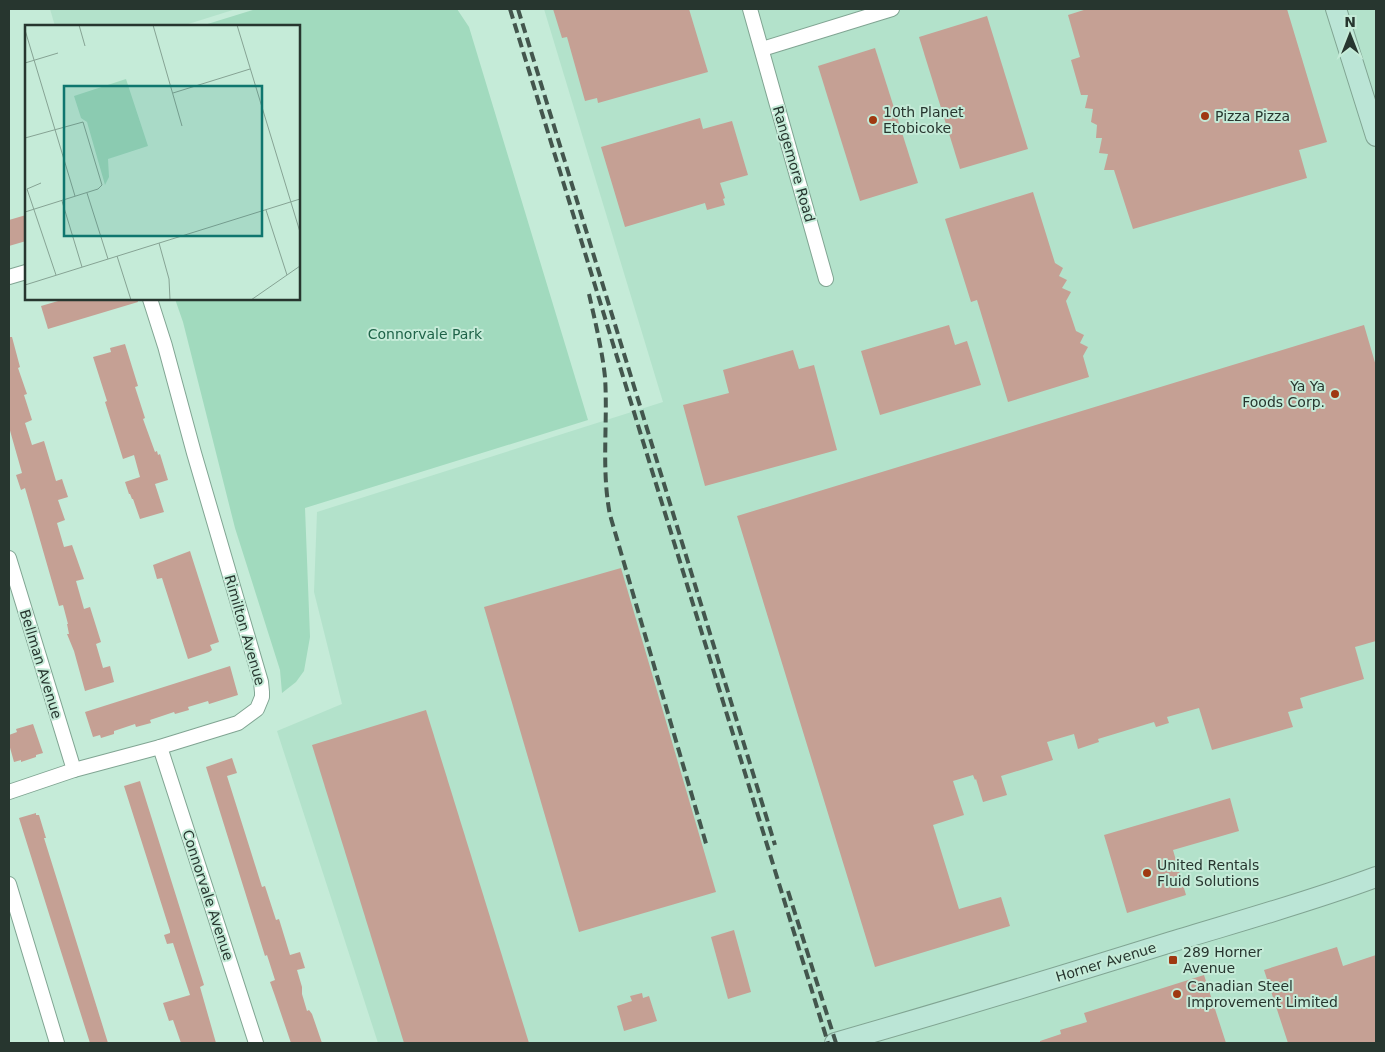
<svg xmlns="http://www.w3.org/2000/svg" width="1385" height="1052" viewBox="0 0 1385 1052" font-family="'DejaVu Sans',sans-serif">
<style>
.built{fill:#b3e2cb}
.green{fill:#a1dabe}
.building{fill:#c5a094}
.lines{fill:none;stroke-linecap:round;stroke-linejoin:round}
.minor-casing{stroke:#81a593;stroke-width:16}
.secondary-casing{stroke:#81a593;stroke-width:22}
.minor{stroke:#fff;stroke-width:14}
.secondary{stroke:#bbe5d6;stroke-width:20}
.rail{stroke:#43564d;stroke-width:4;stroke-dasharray:10 5;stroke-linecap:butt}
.poi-dot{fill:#9f3911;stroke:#c5ebd8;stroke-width:2}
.labels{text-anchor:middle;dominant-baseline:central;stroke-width:4;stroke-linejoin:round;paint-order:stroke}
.poi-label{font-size:14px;fill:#27362f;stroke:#c5ebd8;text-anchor:start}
.street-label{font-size:14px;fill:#27362f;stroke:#c5ebd8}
.park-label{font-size:14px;fill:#1e6348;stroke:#c5ebd8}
.inset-road{fill:none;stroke:#86a394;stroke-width:1}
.view{fill:#0f766e;fill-opacity:0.15;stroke:#0f766e;stroke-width:2.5}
.inset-edge{fill:none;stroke:#27362f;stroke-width:2.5}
</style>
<rect width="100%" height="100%" fill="#c5ebd8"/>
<g class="built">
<path d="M 50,9 L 236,9 L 182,26 L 55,26 Z"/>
<path d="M 544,9 L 1376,9 L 1376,1043 L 378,1043 L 277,731 L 342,704 L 314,592 L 317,512 L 663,402 Z"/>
</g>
<path class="green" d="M 256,9 L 457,9 L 469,27 L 588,420 L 305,508 L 310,637 L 304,671 L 296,682 L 282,693 L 280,670 L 235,528 L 183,322 L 175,299 L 299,299 L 299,26 L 201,26 Z"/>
<g class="building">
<path d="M 553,9 L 689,9 L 708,72 L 598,103 L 597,98 L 585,101 L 567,37 L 562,38 Z"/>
<path d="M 1087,9 L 1287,9 L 1327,142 L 1299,150 L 1307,178 L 1133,229 L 1114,170 L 1104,170 L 1108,154 L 1099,153 L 1102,138 L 1096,138 L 1097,125 L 1091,122 L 1093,109 L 1085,108 L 1088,95 L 1081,95 L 1071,60 L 1080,57 L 1068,15 Z"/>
<path d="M 987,16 L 1028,149 L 960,169 L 919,37 Z"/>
<path d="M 875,48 L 918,183 L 860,201 L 818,66 Z"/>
<path d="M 700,118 L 703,129 L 732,121 L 748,175 L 720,183 L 725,198 L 723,199 L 725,205 L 707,210 L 705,203 L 625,227 L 601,147 Z"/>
<path d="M 1033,192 L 1055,263 L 1063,268 L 1059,276 L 1067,280 L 1062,288 L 1071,292 L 1066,301 L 1076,331 L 1084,335 L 1080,343 L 1088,347 L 1083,356 L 1089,377 L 1008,402 L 977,300 L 971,302 L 945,219 Z"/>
<path d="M 26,215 L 26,241 L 9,246 L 9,220 Z"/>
<path d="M 65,299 L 137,299 L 138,302 L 48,329 L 41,306 Z"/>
<path d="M 949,325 L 955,345 L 967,341 L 981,385 L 880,415 L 861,351 Z"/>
<path d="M 1364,325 L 1376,366 L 1376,641 L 1355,647 L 1364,679 L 1300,698 L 1303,708 L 1288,712 L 1293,727 L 1212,750 L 1199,708 L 1167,717 L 1169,723 L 1156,727 L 1154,722 L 1098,739 L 1099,742 L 1078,749 L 1074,734 L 1047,742 L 1053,760 L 1001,776 L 1007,795 L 983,802 L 976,779 L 975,780 L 973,775 L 953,781 L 964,815 L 933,825 L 959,909 L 1001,897 L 1010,926 L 875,967 L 737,516 Z"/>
<path d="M 9,337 L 12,337 L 20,367 L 18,368 L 27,394 L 24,395 L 32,420 L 25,423 L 32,445 L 44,441 L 56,481 L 62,479 L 68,497 L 58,500 L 65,520 L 57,523 L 64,547 L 72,545 L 84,579 L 76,581 L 84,609 L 90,607 L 101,642 L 96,644 L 103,668 L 110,666 L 114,682 L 85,691 L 74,651 L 67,634 L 69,634 L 67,624 L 68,624 L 63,605 L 59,606 L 25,488 L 21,490 L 16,475 L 22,473 L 9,427 Z"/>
<path d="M 125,344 L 138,386 L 135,387 L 145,418 L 143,419 L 155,452 L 157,451 L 158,455 L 160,454 L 168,480 L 155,484 L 164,512 L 140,519 L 133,499 L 132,499 L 130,494 L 129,494 L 125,482 L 140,477 L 134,455 L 123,459 L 105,402 L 107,401 L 93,357 L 111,352 L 110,348 Z"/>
<path d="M 793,350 L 799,369 L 814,365 L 837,450 L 705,486 L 683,405 L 729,393 L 723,370 Z"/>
<path d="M 190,551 L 219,642 L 210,645 L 212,650 L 209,652 L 188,659 L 162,578 L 157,579 L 153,565 Z"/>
<path d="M 621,568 L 716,892 L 579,932 L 484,607 Z"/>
<path d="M 230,666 L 238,695 L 209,704 L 208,701 L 188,707 L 189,710 L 175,714 L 174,712 L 150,720 L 151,723 L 136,727 L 135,724 L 114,731 L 114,734 L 101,738 L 100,735 L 93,737 L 85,712 Z"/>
<path d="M 426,710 L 529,1043 L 404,1043 L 312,745 Z"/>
<path d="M 33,724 L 43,753 L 36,755 L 36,757 L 21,762 L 21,760 L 14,762 L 9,744 L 9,735 L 17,732 L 16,729 Z"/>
<path d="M 232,758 L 237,773 L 227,776 L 251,852 L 262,887 L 265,886 L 276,920 L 279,919 L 290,955 L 300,952 L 305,968 L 297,970 L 302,987 L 302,994 L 307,1011 L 309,1010 L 312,1014 L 322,1043 L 291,1043 L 275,996 L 270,982 L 275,980 L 267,955 L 265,956 L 206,767 Z"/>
<path d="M 140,781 L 204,985 L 200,987 L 216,1043 L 181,1043 L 173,1020 L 169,1021 L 163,1003 L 190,995 L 173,943 L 167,944 L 164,935 L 170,933 L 170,931 L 124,786 Z"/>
<path d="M 1230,798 L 1239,831 L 1173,850 L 1186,895 L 1127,913 L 1104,835 Z"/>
<path d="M 36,813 L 36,815 L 39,815 L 46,838 L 44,838 L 108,1043 L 90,1043 L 50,917 L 19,818 Z"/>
<path d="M 734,930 L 751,992 L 728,999 L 711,937 Z"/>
<path d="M 1337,947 L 1343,966 L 1376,955 L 1376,1043 L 1288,1043 L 1264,970 Z"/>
<path d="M 1204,975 L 1226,1043 L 1040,1043 L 1040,1041 L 1061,1034 L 1060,1030 L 1087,1022 L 1084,1013 Z"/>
<path d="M 642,993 L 643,998 L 649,996 L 657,1021 L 624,1031 L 617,1006 L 632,1001 L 630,996 Z"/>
</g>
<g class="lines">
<defs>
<g id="minor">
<path d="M 750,9 L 826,279"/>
<path d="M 762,49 L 892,9"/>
<path d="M 9,277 L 26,272"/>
<path d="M 9,558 L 74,770"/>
<path d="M 160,747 L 256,1043"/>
<path d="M 9,792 L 74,770 L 160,747 L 238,723 L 257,709 L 262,697 L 262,692 L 261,682 L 194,453 L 165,346 L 150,299"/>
<path d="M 9,884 L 57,1043"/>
</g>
<g id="secondary">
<path d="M 1336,9 L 1376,136"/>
<path d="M 835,1043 C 947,1011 1059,977 1171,942 C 1240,921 1309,902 1376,877"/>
</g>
</defs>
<use href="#minor" class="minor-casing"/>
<use href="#secondary" class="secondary-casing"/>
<use href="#minor" class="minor"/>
<use href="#secondary" class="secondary"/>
<g class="rail">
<path d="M 510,9 L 828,1043"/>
<path d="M 518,9 L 775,845"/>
<path d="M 589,294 C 595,321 602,349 605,377 C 608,423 601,469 610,515 L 707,847"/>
<path d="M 788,891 L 836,1043"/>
</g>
</g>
<g class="poi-dot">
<circle cx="1205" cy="116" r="5"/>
<circle cx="873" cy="120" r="5"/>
<circle cx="1335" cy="394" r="5"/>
<circle cx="1147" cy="873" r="5"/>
<rect x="1168" y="955" width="10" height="10" rx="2.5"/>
<circle cx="1177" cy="994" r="5"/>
</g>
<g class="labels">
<g class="poi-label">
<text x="883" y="112">10th Planet<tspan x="883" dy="16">Etobicoke</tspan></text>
<text x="1215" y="116">Pizza Pizza</text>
<text x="1325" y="386" text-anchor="end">Ya Ya<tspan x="1325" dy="16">Foods Corp.</tspan></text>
<text x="1157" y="865">United Rentals<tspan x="1157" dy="16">Fluid Solutions</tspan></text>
<text x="1183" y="952">289 Horner<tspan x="1183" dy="16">Avenue</tspan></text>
<text x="1187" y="986">Canadian Steel<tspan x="1187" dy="16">Improvement Limited</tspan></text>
</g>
<g class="street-label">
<text transform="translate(794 164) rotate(74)">Rangemore Road</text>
<text transform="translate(245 630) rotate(74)">Rimilton Avenue</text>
<text transform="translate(41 664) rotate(73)">Bellman Avenue</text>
<text transform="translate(208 895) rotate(72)">Connorvale Avenue</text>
<text transform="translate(1106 962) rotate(-17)">Horner Avenue</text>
</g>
<g class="park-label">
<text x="425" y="334">Connorvale Park</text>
</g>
</g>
<g transform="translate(25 25)">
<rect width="275" height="275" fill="#c5ebd8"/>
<path d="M 101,54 L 123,121 L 83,134 L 84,152 L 80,160 L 62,97 L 56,93 L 49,71 Z" fill="#a1dabe"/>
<path class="inset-road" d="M 54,0 L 60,21M 128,0 L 157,101M 212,0 L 275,207M 0,5 L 50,171M 0,38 L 33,28M 148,68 L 225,44M 0,113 L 58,97 L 77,160 L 73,164 L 0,187M 16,158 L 2,164 L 31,250M 62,168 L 83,234M 37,176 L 57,242M 241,185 L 262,250M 134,218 L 144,254 L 145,275M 92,231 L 106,275M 0,260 L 275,174M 226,275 L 275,241"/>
<path class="view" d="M 39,61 L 237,61 L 237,211 L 39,211 Z"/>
<rect width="275" height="275" class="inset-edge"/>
</g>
<rect width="1385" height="1052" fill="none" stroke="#27362f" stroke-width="20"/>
<g transform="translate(1350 35)" stroke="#c5ebd8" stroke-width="4" paint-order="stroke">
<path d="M0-4L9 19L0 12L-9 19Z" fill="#27362f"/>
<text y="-8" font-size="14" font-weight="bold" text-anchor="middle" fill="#27362f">N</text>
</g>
</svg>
